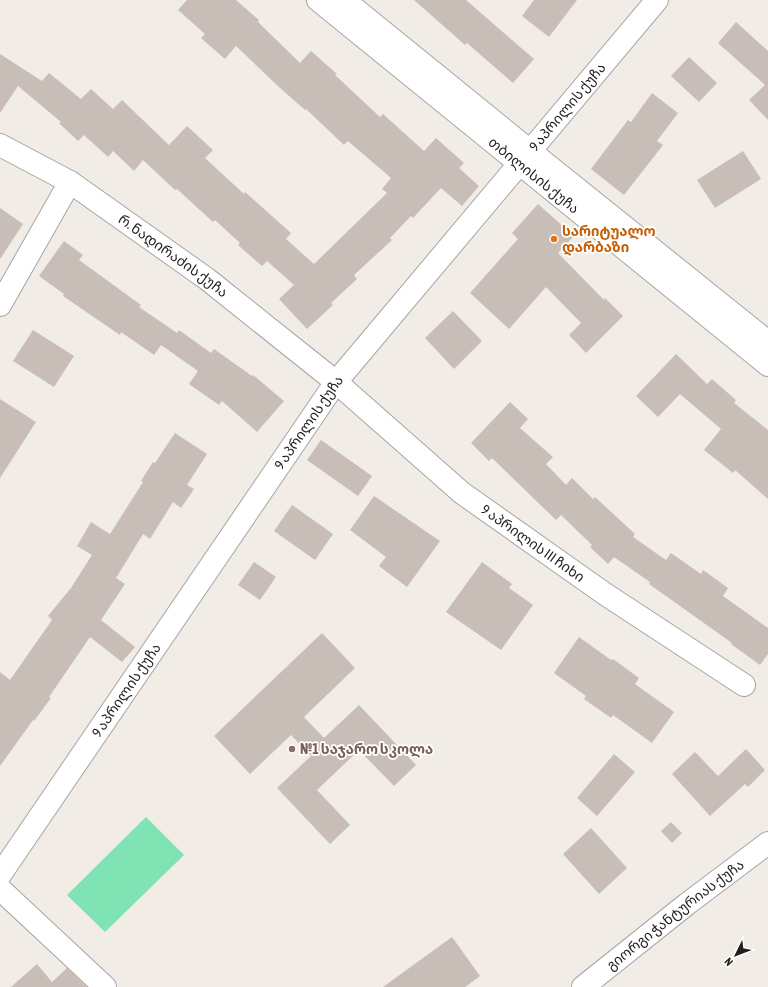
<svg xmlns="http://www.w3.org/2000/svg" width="768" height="987" viewBox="0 0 768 987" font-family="'Asap Condensed','Noto Sans Georgian',sans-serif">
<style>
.pitch{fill:#80e3b3}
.building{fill:#c9bdb8}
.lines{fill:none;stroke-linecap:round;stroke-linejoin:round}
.minor-casing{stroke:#a6a6a6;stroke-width:24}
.minor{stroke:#fff;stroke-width:22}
.food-dot{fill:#e8710a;stroke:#fff;stroke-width:1.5}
.education-dot{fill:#8d6e63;stroke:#fff;stroke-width:1.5}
.labels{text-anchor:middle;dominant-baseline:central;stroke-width:3.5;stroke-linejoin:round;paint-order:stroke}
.street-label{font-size:14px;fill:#1f1f1f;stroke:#fff}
.food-label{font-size:14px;font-weight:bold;fill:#c56008;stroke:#fff;text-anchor:start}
.education-label{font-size:14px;font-weight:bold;fill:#785e54;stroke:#fff;text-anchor:start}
</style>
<rect width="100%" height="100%" fill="#f1ece5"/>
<path class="pitch" d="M 146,817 L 184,855 L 105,932 L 67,895 Z"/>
<g class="building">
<path d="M 187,0 L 236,0 L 259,20 L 258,22 L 300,63 L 311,51 L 337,74 L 335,75 L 380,117 L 383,114 L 424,151 L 436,138 L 464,163 L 459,168 L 479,186 L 462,206 L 441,188 L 413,218 L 411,216 L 390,238 L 392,240 L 354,275 L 357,279 L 331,303 L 333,305 L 307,329 L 279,299 L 294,285 L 267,261 L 262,266 L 238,245 L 240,243 L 215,220 L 213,222 L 177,189 L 175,190 L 143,160 L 134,171 L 113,151 L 108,157 L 84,135 L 78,141 L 59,123 L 61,122 L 18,86 L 0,113 L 0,54 L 42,81 L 49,73 L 81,99 L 91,89 L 113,109 L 122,100 L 169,145 L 187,126 L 213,150 L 205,158 L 244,194 L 245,192 L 291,233 L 286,239 L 314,264 L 387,193 L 382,189 L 391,178 L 348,141 L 344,145 L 306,109 L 305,110 L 280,88 L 236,46 L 225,59 L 201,38 L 205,34 L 178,10 Z"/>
<path d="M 414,0 L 466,0 L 534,59 L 513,83 L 467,43 L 465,45 Z"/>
<path d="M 534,0 L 577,0 L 549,37 L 522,16 Z"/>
<path d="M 736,22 L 768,51 L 768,120 L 749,100 L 765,85 L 718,43 Z"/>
<path d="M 689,57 L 717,83 L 699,102 L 671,76 Z"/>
<path d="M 652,93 L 678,113 L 657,141 L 663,145 L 624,195 L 591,169 L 628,120 L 631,122 Z"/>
<path d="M 743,151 L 761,179 L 715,208 L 697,180 Z"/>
<path d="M 538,204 L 574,236 L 558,253 L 604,300 L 605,298 L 623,316 L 586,353 L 569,335 L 581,323 L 546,287 L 509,329 L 470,293 L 518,239 L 512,233 Z"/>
<path d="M 0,208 L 23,224 L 0,259 Z"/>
<path d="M 64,241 L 83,255 L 79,260 L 141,305 L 139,307 L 177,333 L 179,330 L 211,353 L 214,349 L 252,376 L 253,375 L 284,401 L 257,432 L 222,401 L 219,405 L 189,384 L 198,371 L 161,345 L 154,355 L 121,332 L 120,335 L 63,296 L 64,294 L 39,276 Z"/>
<path d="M 453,311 L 482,341 L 454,369 L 425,338 Z"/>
<path d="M 33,330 L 74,356 L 54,387 L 13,361 Z"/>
<path d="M 676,354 L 707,384 L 712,379 L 736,400 L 734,403 L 768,430 L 768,499 L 735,470 L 733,473 L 704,450 L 721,429 L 680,394 L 658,417 L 636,396 Z"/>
<path d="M 0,399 L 36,422 L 0,478 Z"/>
<path d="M 510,402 L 528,419 L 520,428 L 553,457 L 546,464 L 566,485 L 572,478 L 593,499 L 595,497 L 635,534 L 633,537 L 666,560 L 671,553 L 701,574 L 703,570 L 728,588 L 723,596 L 768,628 L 768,654 L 760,665 L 731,644 L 732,643 L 649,584 L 650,582 L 614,557 L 608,564 L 590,547 L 592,545 L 561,515 L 556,520 L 492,458 L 489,461 L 471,443 Z"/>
<path d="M 175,433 L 207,454 L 187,485 L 194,489 L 181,508 L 173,502 L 150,539 L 143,534 L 116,578 L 125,584 L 101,620 L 135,647 L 122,662 L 90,637 L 49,697 L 51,698 L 34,721 L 33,720 L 0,766 L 0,672 L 10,680 L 52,620 L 48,616 L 71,588 L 92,555 L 77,546 L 91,522 L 110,534 L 143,482 L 141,481 L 153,462 L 155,463 Z"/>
<path d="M 321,440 L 372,476 L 358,496 L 307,460 Z"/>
<path d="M 374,496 L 440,541 L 407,587 L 379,566 L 386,557 L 350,530 Z"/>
<path d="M 292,505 L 333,534 L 315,560 L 274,531 Z"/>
<path d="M 254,562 L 276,577 L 260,600 L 238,585 Z"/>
<path d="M 482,562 L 512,584 L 509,588 L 533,605 L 501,650 L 446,612 Z"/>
<path d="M 322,633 L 355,668 L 304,717 L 324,738 L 359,705 L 416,765 L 394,786 L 359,750 L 317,790 L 350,825 L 330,844 L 277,788 L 311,756 L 291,735 L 250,774 L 214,736 Z"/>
<path d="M 579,637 L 611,660 L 613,659 L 639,678 L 635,684 L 674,712 L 652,743 L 613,715 L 611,718 L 584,699 L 586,696 L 554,673 Z"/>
<path d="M 746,749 L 765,770 L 748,787 L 745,784 L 710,816 L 672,774 L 695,752 L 718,776 Z"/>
<path d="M 614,754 L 635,772 L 597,816 L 577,798 Z"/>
<path d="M 671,822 L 682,833 L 672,843 L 661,831 Z"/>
<path d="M 591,828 L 627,868 L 599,894 L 563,854 Z"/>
<path d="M 452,937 L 480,976 L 465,987 L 383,987 Z"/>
<path d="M 37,964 L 52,982 L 67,968 L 87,987 L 11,987 Z"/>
</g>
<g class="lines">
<defs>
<g id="minor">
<path id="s1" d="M 318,0 L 768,365"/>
<path d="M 344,0 L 530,151 L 768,342"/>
<path id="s2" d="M 0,145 L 70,182 L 207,279 L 336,382 L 462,493 L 605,594 L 744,685"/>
<path d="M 0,305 L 70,182"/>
<path id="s3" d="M 0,875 L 336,382 L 657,0"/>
<path d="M 0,889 L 105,987"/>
<path id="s4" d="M 583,987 L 687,904 L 768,843"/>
</g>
</defs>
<use href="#minor" class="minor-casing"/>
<use href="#minor" class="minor"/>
</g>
<circle class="food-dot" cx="554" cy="239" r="4"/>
<circle class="education-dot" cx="292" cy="749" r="4"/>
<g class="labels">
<g class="street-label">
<text stroke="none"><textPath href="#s3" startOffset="956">9 აპრილის ქუჩა</textPath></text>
<text stroke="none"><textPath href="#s1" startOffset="278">თბილისის ქუჩა</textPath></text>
<text stroke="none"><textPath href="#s2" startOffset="206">რ. ნადირაძის ქუჩა</textPath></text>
<text stroke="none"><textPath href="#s3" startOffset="548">9 აპრილის ქუჩა</textPath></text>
<text stroke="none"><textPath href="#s2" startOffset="667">9 აპრილის III ჩიხი</textPath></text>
<text stroke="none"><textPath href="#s3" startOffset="224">9 აპრილის ქუჩა</textPath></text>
<text stroke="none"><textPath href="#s4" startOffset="117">გიორგი ჭანტურიას ქუჩა</textPath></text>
</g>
<g class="food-label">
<text x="562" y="231">სარიტუალო<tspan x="562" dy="16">დარბაზი</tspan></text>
</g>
<g class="education-label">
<text x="300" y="749">№1 საჯარო სკოლა</text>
</g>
</g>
<g transform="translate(736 955) rotate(227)" stroke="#ffffff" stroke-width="3" paint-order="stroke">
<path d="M0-3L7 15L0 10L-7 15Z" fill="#1f1f1f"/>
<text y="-6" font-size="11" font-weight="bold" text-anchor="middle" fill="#1f1f1f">N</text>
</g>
</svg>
